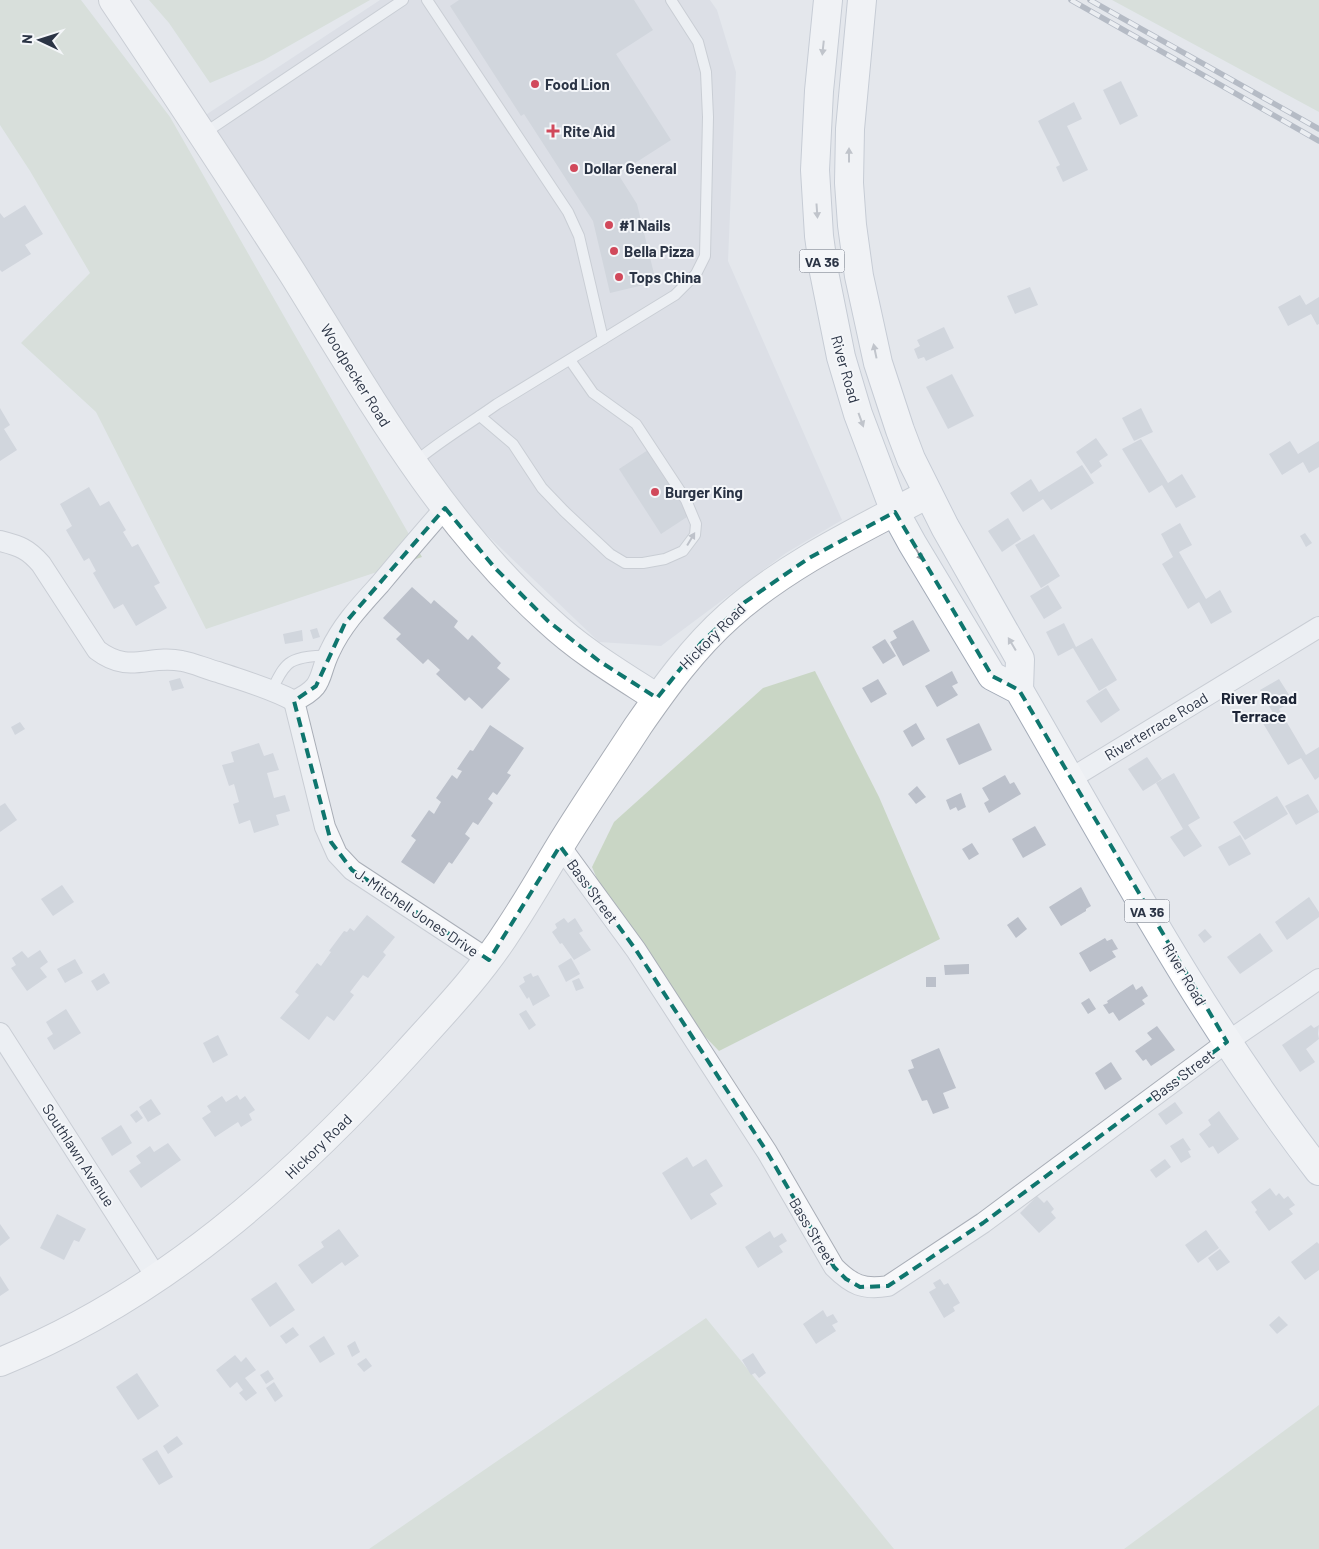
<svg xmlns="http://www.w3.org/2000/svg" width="1319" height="1549" viewBox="0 0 1319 1549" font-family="Barlow,sans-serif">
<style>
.built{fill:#d2d6de}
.green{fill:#c9d6c5}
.building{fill:#bbc0ca}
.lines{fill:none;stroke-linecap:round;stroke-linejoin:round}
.lane-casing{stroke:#a9aeb7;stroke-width:12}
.street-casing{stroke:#a9aeb7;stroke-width:22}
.secondary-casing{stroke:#a9aeb7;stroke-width:30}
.primary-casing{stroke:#a3abb8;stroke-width:30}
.lane{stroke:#f7f8fa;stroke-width:10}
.street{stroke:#f7f8fa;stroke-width:20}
.secondary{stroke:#fff;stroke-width:28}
.primary{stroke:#fff;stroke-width:28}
.rail-casing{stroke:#7d8696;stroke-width:5.5}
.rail{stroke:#f4f6f9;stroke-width:4;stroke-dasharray:11;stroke-linecap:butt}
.oneway{fill:#959aa2}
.oneway2{fill:#9196a0}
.marked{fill:none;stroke:#0f766e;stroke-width:4;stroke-dasharray:10 6;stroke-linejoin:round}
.poi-dot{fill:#d1495b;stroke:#f4f6f9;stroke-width:2}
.labels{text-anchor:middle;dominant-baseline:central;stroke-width:4;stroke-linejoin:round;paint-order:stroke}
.shield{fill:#f4f6f9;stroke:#676e7b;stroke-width:1}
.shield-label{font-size:14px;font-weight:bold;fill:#2b3445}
.poi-label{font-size:15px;font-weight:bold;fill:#2b3445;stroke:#f4f6f9;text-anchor:start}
.street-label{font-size:15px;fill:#2b3445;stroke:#f4f6f9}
.neighbourhood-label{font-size:16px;font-weight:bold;fill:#1d2536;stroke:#f4f6f9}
</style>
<rect width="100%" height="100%" fill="#e4e7ec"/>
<path class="built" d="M 380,0 L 710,0 L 717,10 L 736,72 L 728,261 L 842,520 L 786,553 L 661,646 L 599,642 L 413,464 L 195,122 Z"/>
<g class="green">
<path d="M 0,0 L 81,0 L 170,117 L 422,557 L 206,629 L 96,412 L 21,343 L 90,273 L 30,171 L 0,125 Z"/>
<path d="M 149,0 L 370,0 L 264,60 L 210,83 L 169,23 Z"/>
<path d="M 1112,0 L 1319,0 L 1319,112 Z"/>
<path d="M 815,671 L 879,797 L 940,939 L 719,1051 L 631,960 L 592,867 L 614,822 L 763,688 Z"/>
<path d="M 706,1318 L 894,1549 L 369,1549 Z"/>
<path d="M 1319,1405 L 1319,1549 L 1124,1549 Z"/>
</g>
<g class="building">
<path d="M 459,0 L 634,0 L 653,30 L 616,54 L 671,140 L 618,174 L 637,204 L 656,282 L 610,293 L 593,221 L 524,114 L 521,116 L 450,6 Z"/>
<path d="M 1121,81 L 1138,116 L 1120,125 L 1103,90 Z"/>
<path d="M 1074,102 L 1082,119 L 1067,126 L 1088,170 L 1063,182 L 1056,167 L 1060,165 L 1038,121 Z"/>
<path d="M 25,205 L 43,234 L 25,245 L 31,254 L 2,272 L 0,270 L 0,213 L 4,218 Z"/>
<path d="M 1030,287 L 1038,305 L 1015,314 L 1007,296 Z"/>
<path d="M 1300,295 L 1306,305 L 1319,297 L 1319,324 L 1317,325 L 1311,314 L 1288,326 L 1278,307 Z"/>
<path d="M 944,327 L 954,348 L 926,361 L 924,357 L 918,359 L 914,349 L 920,346 L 917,340 Z"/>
<path d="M 952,374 L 974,416 L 948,429 L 926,387 Z"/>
<path d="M 0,408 L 10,425 L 4,429 L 17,450 L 0,461 Z"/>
<path d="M 1141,408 L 1153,432 L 1134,441 L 1122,418 Z"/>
<path d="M 1096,438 L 1108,455 L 1099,461 L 1102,466 L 1091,474 L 1076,452 Z"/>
<path d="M 1141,439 L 1168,483 L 1182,474 L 1196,497 L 1176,508 L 1162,485 L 1149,493 L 1122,449 Z"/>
<path d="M 1290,441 L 1298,454 L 1319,441 L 1319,467 L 1309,473 L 1303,462 L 1282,475 L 1269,454 Z"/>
<path d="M 648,450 L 690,515 L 661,534 L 619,469 Z"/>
<path d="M 1082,465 L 1094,483 L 1051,510 L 1043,499 L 1023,512 L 1010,493 L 1031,479 L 1039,492 Z"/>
<path d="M 89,487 L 100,506 L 109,501 L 126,530 L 123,532 L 132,547 L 138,544 L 160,583 L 154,586 L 167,608 L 136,626 L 123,604 L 114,609 L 93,573 L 96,571 L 89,558 L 84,561 L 66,530 L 72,526 L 60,504 Z"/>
<path d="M 1008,518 L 1021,539 L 1002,552 L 988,531 Z"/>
<path d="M 1180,523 L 1192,545 L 1179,552 L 1206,599 L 1220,590 L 1232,612 L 1211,624 L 1199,602 L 1188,609 L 1162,564 L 1173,557 L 1161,534 Z"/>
<path d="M 1305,533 L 1312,543 L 1306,547 L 1300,536 Z"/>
<path d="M 1034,534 L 1060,576 L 1041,588 L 1015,545 Z"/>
<path d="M 1048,585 L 1062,608 L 1044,619 L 1030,596 Z"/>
<path d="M 412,587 L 431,604 L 434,600 L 458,621 L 454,627 L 468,640 L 472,635 L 501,663 L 497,668 L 510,679 L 482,709 L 469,697 L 465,701 L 436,674 L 440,670 L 428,659 L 423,664 L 396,639 L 401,634 L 383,618 Z"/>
<path d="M 913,620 L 930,651 L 903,666 L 890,642 L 897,638 L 893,631 Z"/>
<path d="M 1064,623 L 1076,647 L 1092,638 L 1117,680 L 1099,691 L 1073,648 L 1058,656 L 1046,632 Z"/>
<path d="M 317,628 L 320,637 L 313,639 L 310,630 Z"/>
<path d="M 302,630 L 303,641 L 285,644 L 283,634 Z"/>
<path d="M 885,639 L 896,656 L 883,664 L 872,647 Z"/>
<path d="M 952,671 L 958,683 L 952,686 L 958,695 L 937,707 L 925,686 Z"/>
<path d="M 180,678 L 184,688 L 172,691 L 169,681 Z"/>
<path d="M 878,679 L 887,694 L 871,703 L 862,688 Z"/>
<path d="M 1279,679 L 1293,701 L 1279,709 L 1306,755 L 1319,747 L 1319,777 L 1315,780 L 1301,758 L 1288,765 L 1261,720 L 1273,713 L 1260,690 Z"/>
<path d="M 1106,688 L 1120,710 L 1101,723 L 1086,701 Z"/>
<path d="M 20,722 L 25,729 L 15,735 L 11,727 Z"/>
<path d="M 916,723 L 925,739 L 912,747 L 903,731 Z"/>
<path d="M 979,723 L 992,750 L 959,765 L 946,739 Z"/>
<path d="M 490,725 L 524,748 L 507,773 L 511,775 L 497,795 L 493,792 L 488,799 L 493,803 L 478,825 L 473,822 L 465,834 L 470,838 L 452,864 L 449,862 L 434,884 L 401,862 L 416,840 L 411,836 L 429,810 L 434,814 L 441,802 L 436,798 L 452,775 L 457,779 L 462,771 L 457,769 L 470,750 L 473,751 Z"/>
<path d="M 259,743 L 264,756 L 273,753 L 279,770 L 267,773 L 274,798 L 285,795 L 290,811 L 276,815 L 279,825 L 254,833 L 250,820 L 239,824 L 233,804 L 239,802 L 234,784 L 229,786 L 222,765 L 234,762 L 231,752 Z"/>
<path d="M 1147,757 L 1162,779 L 1143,791 L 1128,769 Z"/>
<path d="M 1174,773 L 1200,818 L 1188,825 L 1202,846 L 1184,857 L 1170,837 L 1183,829 L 1156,783 Z"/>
<path d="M 1005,775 L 1010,784 L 1014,782 L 1021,794 L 989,813 L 984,803 L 989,800 L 982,788 Z"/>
<path d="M 917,786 L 926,797 L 916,804 L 908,794 Z"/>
<path d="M 961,793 L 966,807 L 958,811 L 956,807 L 950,810 L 946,800 Z"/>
<path d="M 1308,794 L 1319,812 L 1296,825 L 1285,806 Z"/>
<path d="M 1277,796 L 1288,814 L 1245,840 L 1233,822 Z"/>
<path d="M 5,803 L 17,820 L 0,832 L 0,806 Z"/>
<path d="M 1035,826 L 1046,845 L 1023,858 L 1012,839 Z"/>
<path d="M 1240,835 L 1251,854 L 1229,866 L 1218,847 Z"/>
<path d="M 972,843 L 979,854 L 969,860 L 962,849 Z"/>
<path d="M 62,885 L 74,902 L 53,916 L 41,899 Z"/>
<path d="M 1081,887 L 1091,906 L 1086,909 L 1086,911 L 1061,926 L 1049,907 Z"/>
<path d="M 1309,897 L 1319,912 L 1319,917 L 1287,940 L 1275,922 Z"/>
<path d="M 367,915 L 395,937 L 383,952 L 386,955 L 368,978 L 363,975 L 350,992 L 354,995 L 334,1021 L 327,1016 L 309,1040 L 280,1018 L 299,995 L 295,992 L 317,963 L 321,966 L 331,952 L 329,951 L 344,931 L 347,932 L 350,928 L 354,931 Z"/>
<path d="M 1018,917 L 1027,929 L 1016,938 L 1007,925 Z"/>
<path d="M 564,918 L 568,923 L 575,918 L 583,931 L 579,933 L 591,950 L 574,960 L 562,943 L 560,944 L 552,932 L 557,928 L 555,924 Z"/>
<path d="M 1205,929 L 1212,937 L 1204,943 L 1198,935 Z"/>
<path d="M 1260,933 L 1273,951 L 1240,974 L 1227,957 Z"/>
<path d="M 1105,938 L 1107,941 L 1112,939 L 1118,949 L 1112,951 L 1116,957 L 1090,972 L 1079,953 Z"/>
<path d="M 40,950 L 48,962 L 40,968 L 47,977 L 27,991 L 11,968 L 16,965 L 12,958 L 22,951 L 28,958 Z"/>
<path d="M 571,958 L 580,974 L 566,982 L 558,966 Z"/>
<path d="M 75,959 L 83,973 L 65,983 L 57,969 Z"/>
<path d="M 969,964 L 969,974 L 945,975 L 944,965 Z"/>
<path d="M 104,973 L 110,983 L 97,991 L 91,981 Z"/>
<path d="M 531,973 L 533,977 L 538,975 L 550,996 L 533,1006 L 529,997 L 527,999 L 519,986 L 525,982 L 523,977 Z"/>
<rect x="926" y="977" width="10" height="10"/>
<path d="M 579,978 L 584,988 L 576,991 L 572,981 Z"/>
<path d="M 1133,984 L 1136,990 L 1142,986 L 1148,996 L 1142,1000 L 1145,1004 L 1119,1021 L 1113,1012 L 1109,1014 L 1103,1005 L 1108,1003 L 1107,1001 Z"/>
<path d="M 1089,998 L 1096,1009 L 1088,1014 L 1081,1003 Z"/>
<path d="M 66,1009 L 81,1033 L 54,1050 L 47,1038 L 53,1034 L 46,1022 Z"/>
<path d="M 526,1010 L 536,1025 L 529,1030 L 519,1014 Z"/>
<path d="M 1311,1025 L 1314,1028 L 1319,1025 L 1318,1034 L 1319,1039 L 1306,1049 L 1315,1062 L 1300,1072 L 1282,1045 Z"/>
<path d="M 1157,1026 L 1175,1050 L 1151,1066 L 1146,1059 L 1143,1061 L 1135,1051 L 1152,1039 L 1147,1033 Z"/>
<path d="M 218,1035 L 228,1055 L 213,1063 L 203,1043 Z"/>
<path d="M 939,1048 L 956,1088 L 943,1093 L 949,1108 L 933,1114 L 927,1100 L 922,1101 L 908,1070 L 914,1068 L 911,1060 Z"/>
<path d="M 1111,1062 L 1122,1079 L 1105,1090 L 1095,1073 Z"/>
<path d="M 237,1095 L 240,1100 L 245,1096 L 255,1110 L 249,1114 L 252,1120 L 241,1127 L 238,1122 L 215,1137 L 202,1118 L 211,1112 L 207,1106 L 222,1096 L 226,1102 Z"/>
<path d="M 151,1099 L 161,1114 L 148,1122 L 139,1107 Z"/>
<path d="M 1175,1102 L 1183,1113 L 1166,1125 L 1158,1114 Z"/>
<path d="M 137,1110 L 143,1118 L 136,1123 L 130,1115 Z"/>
<path d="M 1219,1111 L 1239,1139 L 1218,1154 L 1213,1146 L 1209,1148 L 1199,1134 L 1211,1125 L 1208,1120 Z"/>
<path d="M 121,1125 L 132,1143 L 112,1156 L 101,1138 Z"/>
<path d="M 1183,1138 L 1191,1150 L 1188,1151 L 1191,1157 L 1181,1163 L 1170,1146 Z"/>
<path d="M 168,1143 L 181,1160 L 141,1188 L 129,1171 L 141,1163 L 136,1156 L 150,1146 L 154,1152 Z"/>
<path d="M 687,1157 L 693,1167 L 706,1159 L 723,1186 L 710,1194 L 717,1204 L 691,1220 L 662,1173 Z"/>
<path d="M 1165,1159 L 1171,1167 L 1156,1178 L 1150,1170 Z"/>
<path d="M 1270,1188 L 1276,1196 L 1279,1193 L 1284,1199 L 1288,1196 L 1295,1205 L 1289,1209 L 1293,1214 L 1269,1231 L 1255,1212 L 1257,1210 L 1251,1202 Z"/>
<path d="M 1037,1196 L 1044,1203 L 1047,1200 L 1054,1209 L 1051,1212 L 1056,1218 L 1039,1233 L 1020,1213 Z"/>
<path d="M 57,1214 L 86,1229 L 79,1242 L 74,1240 L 64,1260 L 40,1248 Z"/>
<path d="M 0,1224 L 10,1238 L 0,1246 Z"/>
<path d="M 339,1229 L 359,1256 L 345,1266 L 342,1262 L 312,1284 L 298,1265 L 324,1247 L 321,1242 Z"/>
<path d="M 1206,1230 L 1219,1248 L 1198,1263 L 1185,1245 Z"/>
<path d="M 770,1231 L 774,1238 L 782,1233 L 787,1241 L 779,1246 L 783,1252 L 758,1268 L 745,1247 Z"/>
<path d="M 1317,1242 L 1319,1244 L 1319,1270 L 1305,1280 L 1291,1262 Z"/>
<path d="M 1220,1249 L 1230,1262 L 1217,1271 L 1208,1258 Z"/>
<path d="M 0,1276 L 9,1290 L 0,1296 Z"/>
<path d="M 940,1279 L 944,1285 L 948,1283 L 960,1303 L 953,1307 L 955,1311 L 944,1318 L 929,1292 L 936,1288 L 933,1283 Z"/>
<path d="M 276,1282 L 295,1310 L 270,1327 L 251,1299 Z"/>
<path d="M 823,1310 L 827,1317 L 833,1314 L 838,1322 L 832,1325 L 836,1331 L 816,1344 L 803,1324 Z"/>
<path d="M 1279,1316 L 1288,1325 L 1277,1334 L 1269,1325 Z"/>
<path d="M 293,1327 L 299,1335 L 286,1344 L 280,1336 Z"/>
<path d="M 324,1336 L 335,1354 L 320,1363 L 309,1346 Z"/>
<path d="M 355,1341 L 360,1352 L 352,1357 L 347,1346 Z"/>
<path d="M 753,1353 L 766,1373 L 759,1378 L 755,1373 L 751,1375 L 742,1360 Z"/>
<path d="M 235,1355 L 241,1362 L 246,1357 L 256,1370 L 245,1378 L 257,1393 L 246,1401 L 239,1393 L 243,1390 L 237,1382 L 230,1388 L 216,1370 Z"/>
<path d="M 366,1358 L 372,1366 L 364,1372 L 357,1364 Z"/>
<path d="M 268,1370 L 274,1379 L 266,1384 L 260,1375 Z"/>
<path d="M 137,1373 L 159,1406 L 138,1420 L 116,1387 Z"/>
<path d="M 274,1382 L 283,1396 L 275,1402 L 266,1388 Z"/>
<path d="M 177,1436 L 183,1444 L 168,1454 L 163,1446 Z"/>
<path d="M 157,1450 L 173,1477 L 159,1485 L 142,1459 Z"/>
</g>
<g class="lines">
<defs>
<g id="lane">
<path d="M 427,0 L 568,212 L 579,236 L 603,339"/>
<path d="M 203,134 L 403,0"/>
<path d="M 480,416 L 513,444 L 542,488 L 564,511 L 610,554 L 625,563 L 643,563 L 665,559 L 683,551 L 695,535 L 696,524 L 686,500 L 636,424 L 593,393 L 570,360"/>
<path d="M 415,462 C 441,440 469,424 497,404 L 675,295 L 696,274 L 705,256 L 708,117 L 706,72 L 698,42 L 671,0"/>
<path d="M 272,689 C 277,681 282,667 291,662 C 299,657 318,655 328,656"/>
</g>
<g id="street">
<path d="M 445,508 C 423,533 401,559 380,584 C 361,605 342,625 330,651 C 317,677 326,686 294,701 L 325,827 L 337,854 L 352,870 L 489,960"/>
<path d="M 0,541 C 20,546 28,549 41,564 L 97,650 C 130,675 148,654 182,661 C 194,663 206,669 218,672 C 244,681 270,688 294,701"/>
<path d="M 1070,779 L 1319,627"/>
<path d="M 560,846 L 636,950 L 767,1152 L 834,1267 C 852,1285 863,1290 888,1286 L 983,1223 L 1227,1042 L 1319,979"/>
<path d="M 0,1033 L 157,1278"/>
</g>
<g id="secondary">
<path d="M 113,0 C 174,91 234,182 293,274 C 369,396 440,523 548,620 C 581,651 620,674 657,698"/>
<path d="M 0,1362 C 161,1297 291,1181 406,1054 C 442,1014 480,975 509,929 C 527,902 543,874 560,846 C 585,805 612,766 638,726 C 665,687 693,648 729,616 C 787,564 860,530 928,494"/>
</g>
<g id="primary">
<path d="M 828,0 L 819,91 L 815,170 L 819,236 L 824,272 L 841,357 L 858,414 L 895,512 L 912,543 L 992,676 L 1019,690 C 1114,854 1203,1021 1319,1171"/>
<path d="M 862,0 L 850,129 L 849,183 L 852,225 L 859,276 L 878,363 L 900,430 L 911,459 L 945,527 L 1020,659 L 1019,690"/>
</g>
</defs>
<use href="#lane" class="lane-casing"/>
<use href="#street" class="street-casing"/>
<use href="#secondary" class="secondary-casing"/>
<use href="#primary" class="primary-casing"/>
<use href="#lane" class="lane"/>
<use href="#street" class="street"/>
<use href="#secondary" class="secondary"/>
<use href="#primary" class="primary"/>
<defs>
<g id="rail">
<path d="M 1071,0 L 1319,141"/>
<path d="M 1090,0 L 1319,129"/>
</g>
</defs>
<use href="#rail" class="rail-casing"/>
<use href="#rail" class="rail"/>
</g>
<defs><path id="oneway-solid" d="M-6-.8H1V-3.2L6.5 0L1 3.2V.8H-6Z" transform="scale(1.25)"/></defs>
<g class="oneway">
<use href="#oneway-solid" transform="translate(823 48) rotate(96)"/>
<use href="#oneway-solid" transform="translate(849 155) rotate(-90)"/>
<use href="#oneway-solid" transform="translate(817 211) rotate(86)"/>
<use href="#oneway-solid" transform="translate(875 351) rotate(-102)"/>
<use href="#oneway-solid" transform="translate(861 420) rotate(70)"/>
<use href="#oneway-solid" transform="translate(919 554) rotate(59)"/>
<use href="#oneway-solid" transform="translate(1012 644) rotate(-121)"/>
</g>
<use class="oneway2" href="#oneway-solid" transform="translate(691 539) rotate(-59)"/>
<path d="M0 0H1319V1549H0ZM 445,508 L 495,568 L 548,621 L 599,661 L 657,698 L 701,643 L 745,602 L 809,558 L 895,512 L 992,676 L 1019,690 L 1227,1042 L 983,1223 L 888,1286 L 860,1287 L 846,1279 L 834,1267 L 767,1152 L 636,950 L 560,846 L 489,960 L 352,870 L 331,842 L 294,701 L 316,686 L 345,623 Z" fill="#e4e7ec" fill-opacity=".55" fill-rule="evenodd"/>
<path class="marked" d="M 445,508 L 495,568 L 548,621 L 599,661 L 657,698 L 701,643 L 745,602 L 809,558 L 895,512 L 992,676 L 1019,690 L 1227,1042 L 983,1223 L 888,1286 L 860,1287 L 846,1279 L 834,1267 L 767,1152 L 636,950 L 560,846 L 489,960 L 352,870 L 331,842 L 294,701 L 316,686 L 345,623 Z"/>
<g class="poi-dot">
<circle cx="535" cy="84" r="5"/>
<path d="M550.5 123.5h5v5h5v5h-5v5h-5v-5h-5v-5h5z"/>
<circle cx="574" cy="168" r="5"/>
<circle cx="609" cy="225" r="5"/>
<circle cx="614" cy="251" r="5"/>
<circle cx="619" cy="277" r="5"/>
<circle cx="655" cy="492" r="5"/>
</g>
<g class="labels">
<g class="shield">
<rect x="799.5" y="249.5" width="45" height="23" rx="4"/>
<rect x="1124.5" y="899.5" width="45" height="23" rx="4"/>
</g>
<g class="shield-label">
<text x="822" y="261">VA 36</text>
<text x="1147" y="911">VA 36</text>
</g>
<g class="poi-label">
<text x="545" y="84">Food Lion</text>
<text x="563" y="131">Rite Aid</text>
<text x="584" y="168">Dollar General</text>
<text x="619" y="225">#1 Nails</text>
<text x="624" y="251">Bella Pizza</text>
<text x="629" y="277">Tops China</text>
<text x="665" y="492">Burger King</text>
</g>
<g class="street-label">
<text transform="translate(846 369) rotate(74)">River Road</text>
<text transform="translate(356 375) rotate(58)">Woodpecker Road</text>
<text transform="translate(712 636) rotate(-45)">Hickory Road</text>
<text transform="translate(1156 726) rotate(-31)">Riverterrace Road</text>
<text transform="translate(593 891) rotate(54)">Bass Street</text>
<text transform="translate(417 912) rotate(34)">J. Mitchell Jones Drive</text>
<text transform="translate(1185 974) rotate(59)">River Road</text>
<text transform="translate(1182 1075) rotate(-37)">Bass Street</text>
<text transform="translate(318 1146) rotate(-44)">Hickory Road</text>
<text transform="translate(79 1155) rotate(57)">Southlawn Avenue</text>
<text transform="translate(813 1231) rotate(59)">Bass Street</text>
</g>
<g class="neighbourhood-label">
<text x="1259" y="697">River Road<tspan x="1259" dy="18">Terrace</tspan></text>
</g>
</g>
<g transform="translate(40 40) rotate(274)" stroke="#f4f6f9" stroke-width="4" paint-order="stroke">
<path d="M0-4L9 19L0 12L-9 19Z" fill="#2b3445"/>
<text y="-8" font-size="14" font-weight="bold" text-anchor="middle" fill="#2b3445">N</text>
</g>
</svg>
